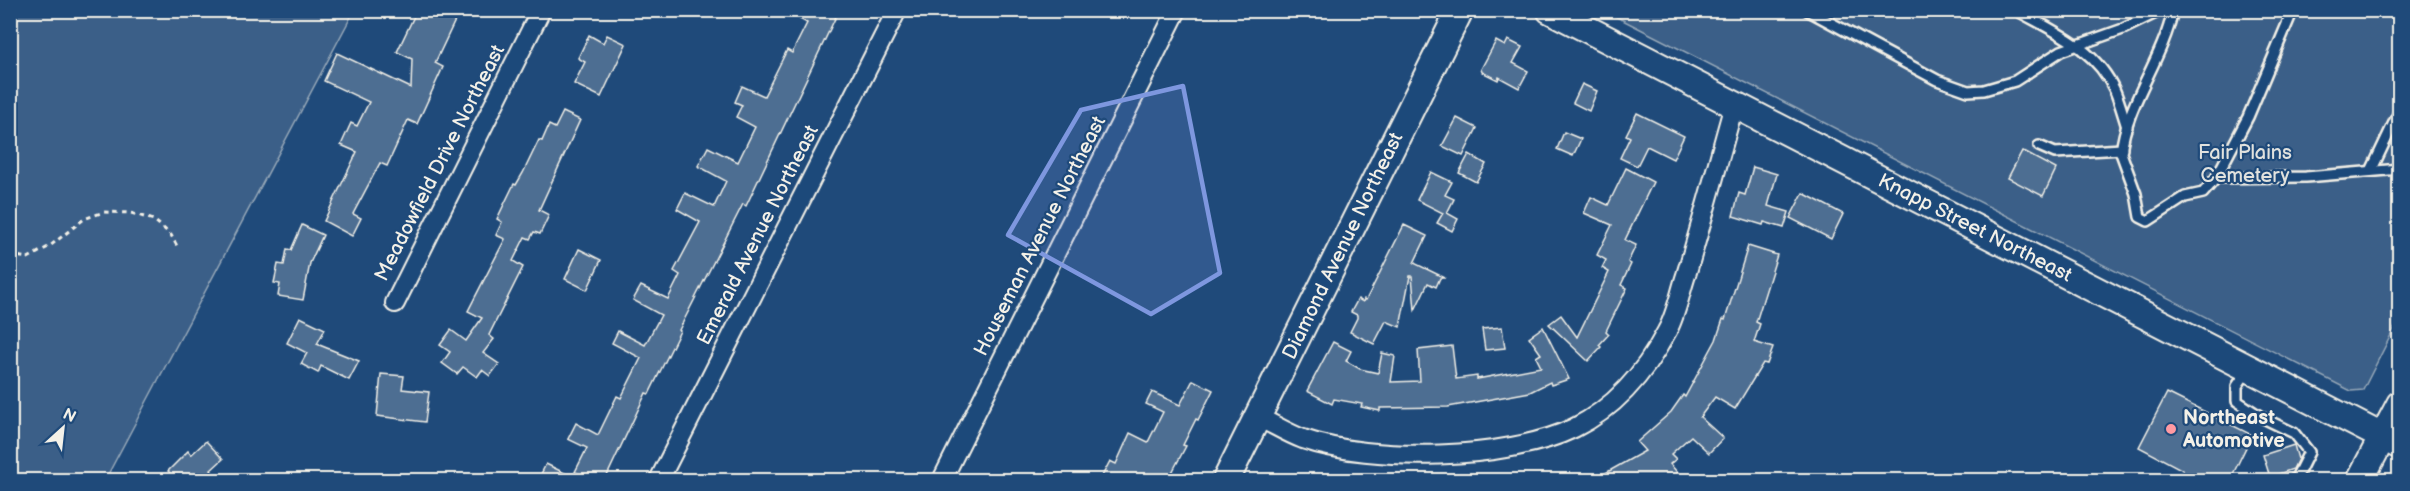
<svg xmlns="http://www.w3.org/2000/svg" width="2410" height="491" viewBox="0 0 2410 491" font-family="'Balsamiq Sans',sans-serif">
<style>
.green{fill:#3a5f88;stroke:#97a8b8;stroke-width:1.5}
.building{fill:#4d6e92;stroke:#f4f1e8;stroke-width:1.5}
.lines{fill:none;stroke-linecap:round;stroke-linejoin:round}
.lane-casing{stroke:#f4f1e8;stroke-width:14}
.street-casing{stroke:#f4f1e8;stroke-width:22}
.secondary-casing{stroke:#f4f1e8;stroke-width:30}
.path{stroke:#f4f1e8;stroke-width:3;stroke-dasharray:4.5 4.5;stroke-linecap:butt}
.lane{stroke:#1f4a7a;stroke-width:9}
.street{stroke:#1f4a7a;stroke-width:18}
.secondary{stroke:#1f4a7a;stroke-width:26}
.marked{fill:#7e97df;fill-opacity:0.2;stroke:#7e97df;stroke-width:4.5;stroke-linejoin:round}
.poi-dot{fill:#ff9aa2;stroke:#1f4a7a;stroke-width:2}
.labels{text-anchor:middle;dominant-baseline:central;stroke-width:4.5;stroke-linejoin:round;paint-order:stroke}
.park-label{font-size:20px;fill:#e1e2de;stroke:#1f4a7a}
.street-label{font-size:20px;fill:#f4f1e8;stroke:#1f4a7a}
.poi-label{font-size:20px;font-weight:bold;fill:#f4f1e8;stroke:#1f4a7a;text-anchor:start}
</style>
<rect width="100%" height="100%" fill="#1f4a7a"/>
<filter id="ink" filterUnits="userSpaceOnUse"><feTurbulence type="fractalNoise" baseFrequency=".0167" numOctaves="2"/><feDisplacementMap in="SourceGraphic" scale="12" xChannelSelector="R" yChannelSelector="G"/><feConvolveMatrix kernelMatrix="1 2 1 2 8 2 1 2 1" color-interpolation-filters="sRGB"/></filter>
<g filter="url(#ink)">
<g class="green">
<path d="M 10,11 L 354,11 L 105,480 L 11,480 Z"/>
<path d="M 1605,11 L 2399,11 L 2399,319 L 2363,390 L 2351,391 Z"/>
</g>
<g class="building">
<path d="M 417,10 L 460,10 L 435,63 L 443,67 L 417,124 L 408,120 L 387,166 L 380,163 L 353,214 L 361,218 L 352,236 L 324,221 L 357,152 L 341,145 L 351,123 L 357,126 L 369,102 L 324,81 L 337,53 L 411,88 L 412,59 L 397,52 Z"/>
<path d="M 784,10 L 839,10 L 746,206 L 743,204 L 679,330 L 680,331 L 649,394 L 646,393 L 605,480 L 592,480 L 575,472 L 587,448 L 568,439 L 576,423 L 598,435 L 617,396 L 621,398 L 641,358 L 612,343 L 618,331 L 645,345 L 661,315 L 633,300 L 641,286 L 668,299 L 680,275 L 674,271 L 700,222 L 677,209 L 685,193 L 714,207 L 726,181 L 698,166 L 708,147 L 738,162 L 755,127 L 736,117 L 742,105 L 735,102 L 742,86 L 764,96 L 787,50 L 792,53 L 807,23 Z"/>
<path d="M 589,35 L 603,43 L 607,35 L 626,44 L 601,97 L 574,84 L 585,62 L 578,58 Z"/>
<path d="M 1508,40 L 1522,47 L 1513,63 L 1528,71 L 1519,88 L 1499,77 L 1498,80 L 1482,72 L 1481,69 L 1496,41 L 1505,46 Z"/>
<path d="M 1582,84 L 1597,91 L 1589,111 L 1573,103 Z"/>
<path d="M 563,112 L 580,120 L 539,210 L 549,215 L 540,234 L 534,232 L 530,239 L 525,237 L 513,261 L 523,267 L 489,335 L 494,339 L 483,353 L 499,364 L 490,376 L 482,370 L 477,377 L 463,367 L 457,374 L 442,363 L 450,352 L 440,345 L 451,330 L 466,341 L 482,318 L 468,311 L 505,239 L 496,235 L 502,222 L 497,219 L 514,184 L 516,185 L 523,173 L 539,140 L 542,141 L 549,125 L 555,128 Z"/>
<path d="M 1637,113 L 1684,136 L 1673,159 L 1647,146 L 1637,166 L 1620,158 L 1630,137 L 1626,135 Z"/>
<path d="M 1457,118 L 1477,128 L 1463,156 L 1442,146 Z"/>
<path d="M 1564,132 L 1581,139 L 1573,156 L 1557,149 Z"/>
<path d="M 2022,151 L 2056,169 L 2043,196 L 2008,178 Z"/>
<path d="M 1469,154 L 1486,164 L 1476,182 L 1459,173 Z"/>
<path d="M 1753,167 L 1777,174 L 1768,206 L 1789,212 L 1784,228 L 1764,222 L 1763,225 L 1733,216 L 1739,193 L 1745,195 Z"/>
<path d="M 1626,168 L 1653,182 L 1625,240 L 1636,245 L 1628,262 L 1631,264 L 1621,285 L 1627,288 L 1606,331 L 1609,334 L 1599,345 L 1601,347 L 1588,361 L 1549,324 L 1561,315 L 1577,337 L 1609,272 L 1602,268 L 1606,260 L 1597,255 L 1612,225 L 1584,213 L 1591,197 L 1608,205 Z"/>
<path d="M 1431,172 L 1452,182 L 1445,195 L 1454,199 L 1447,213 L 1458,219 L 1452,231 L 1437,223 L 1443,213 L 1417,200 Z"/>
<path d="M 1803,193 L 1843,214 L 1831,239 L 1790,218 Z"/>
<path d="M 302,225 L 323,235 L 310,263 L 303,300 L 278,296 L 280,284 L 274,283 L 278,264 L 284,265 L 287,249 L 291,250 Z"/>
<path d="M 1404,225 L 1427,236 L 1414,263 L 1445,278 L 1440,278 L 1436,287 L 1428,283 L 1415,310 L 1412,276 L 1410,276 L 1400,327 L 1386,321 L 1374,344 L 1350,332 L 1357,318 L 1357,315 L 1351,312 L 1358,299 L 1363,302 L 1364,299 L 1366,300 Z"/>
<path d="M 1748,246 L 1777,255 L 1756,322 L 1760,324 L 1754,342 L 1773,348 L 1767,364 L 1763,363 L 1735,409 L 1715,397 L 1700,417 L 1723,438 L 1709,453 L 1691,436 L 1671,454 L 1676,459 L 1670,464 L 1684,480 L 1593,480 L 1645,451 L 1637,442 L 1671,412 L 1683,395 L 1685,397 L 1716,340 L 1723,319 L 1725,320 Z"/>
<path d="M 579,249 L 601,260 L 587,290 L 565,279 Z"/>
<path d="M 300,317 L 325,329 L 317,344 L 359,361 L 349,380 L 321,366 L 318,373 L 301,364 L 307,353 L 287,343 Z"/>
<path d="M 1502,327 L 1505,348 L 1485,350 L 1482,329 Z"/>
<path d="M 1543,327 L 1569,379 L 1551,385 L 1550,382 L 1530,392 L 1448,407 L 1380,408 L 1380,411 L 1361,407 L 1362,404 L 1334,399 L 1332,404 L 1307,391 L 1333,342 L 1351,351 L 1346,361 L 1360,369 L 1378,373 L 1382,353 L 1395,356 L 1391,382 L 1420,381 L 1418,350 L 1452,346 L 1456,379 L 1477,376 L 1477,379 L 1541,367 L 1536,357 L 1541,354 L 1529,337 Z"/>
<path d="M 381,374 L 404,376 L 402,389 L 429,392 L 425,422 L 377,416 Z"/>
<path d="M 1193,380 L 1213,390 L 1198,420 L 1196,419 L 1183,445 L 1186,446 L 1168,480 L 1100,480 L 1110,461 L 1116,464 L 1130,433 L 1148,442 L 1163,412 L 1146,404 L 1152,392 L 1180,405 Z"/>
<path d="M 2167,393 L 2252,435 L 2230,480 L 2178,480 L 2183,470 L 2139,447 Z"/>
<path d="M 206,441 L 223,459 L 211,470 L 213,473 L 205,480 L 177,480 L 168,471 L 188,451 L 191,455 Z"/>
<path d="M 2294,445 L 2298,459 L 2293,469 L 2270,477 L 2263,455 Z"/>
<path d="M 546,464 L 579,480 L 538,480 Z"/>
</g>
<g class="lines">
<defs>
<g id="lane">
<path d="M 1807,10 L 1937,80 L 1968,91 L 1984,90 L 2015,81 L 2061,51 L 2123,29 L 2162,10"/>
<path d="M 2016,10 C 2055,32 2096,48 2115,91 C 2120,103 2123,115 2127,127"/>
<path d="M 2173,10 C 2163,60 2126,103 2121,153 L 2136,194 L 2140,217 L 2148,221 L 2185,197 L 2203,193 L 2216,178 L 2248,117 L 2293,10"/>
<path d="M 2039,146 L 2055,153 L 2122,149"/>
<path d="M 2371,171 L 2400,110"/>
<path d="M 2216,178 L 2306,177 L 2400,169"/>
<path d="M 2248,370 L 2237,386 L 2237,401 L 2263,418 L 2294,433 L 2309,452 L 2295,480"/>
</g>
<g id="street">
<path d="M 395,303 L 541,10"/>
<path d="M 1258,417 C 1273,424 1287,433 1303,439 C 1372,463 1508,460 1574,428 C 1615,408 1646,371 1667,331 C 1676,315 1680,293 1686,275 C 1703,219 1718,162 1734,105"/>
<path d="M 659,480 L 897,10"/>
<path d="M 942,480 L 1177,10"/>
</g>
<g id="secondary">
<path d="M 1550,10 L 2400,446"/>
<path d="M 1226,480 L 1460,10"/>
<path d="M 2360,480 L 2400,404"/>
</g>
</defs>
<use href="#lane" class="lane-casing"/>
<use href="#street" class="street-casing"/>
<use href="#secondary" class="secondary-casing"/>
<path class="path" d="M 10,255 L 28,258 L 50,246 L 84,219 L 104,212 L 131,213 L 154,220 L 171,235 L 177,246"/>
<use href="#lane" class="lane"/>
<use href="#street" class="street"/>
<use href="#secondary" class="secondary"/>
</g>
</g>
<path class="marked" d="M 1183,86 L 1220,273 L 1151,314 L 1008,235 L 1081,110 Z"/>
<circle class="poi-dot" cx="2171" cy="429" r="6"/>
<g class="labels">
<g class="park-label">
<text x="2245" y="153">Fair Plains<tspan x="2245" dy="23">Cemetery</tspan></text>
</g>
<g class="street-label">
<text transform="translate(440 163) rotate(-63)">Meadowfield Drive Northeast</text>
<text transform="translate(1975 228) rotate(27)">Knapp Street Northeast</text>
<text transform="translate(758 235) rotate(-63)">Emerald Avenue Northeast</text>
<text transform="translate(1040 236) rotate(-63)">Houseman Avenue Northeast</text>
<text transform="translate(1343 246) rotate(-64)">Diamond Avenue Northeast</text>
</g>
<g class="poi-label">
<text x="2183" y="418">Northeast<tspan x="2183" dy="23">Automotive</tspan></text>
</g>
</g>
<rect width="2410" height="491" fill="none" stroke="#1f4a7a" stroke-width="36"/>
<rect x="18" y="18" width="2374" height="455" fill="none" stroke="#f4f1e8" stroke-width="2" filter="url(#ink)"/>
<g transform="translate(63 428) rotate(27)" stroke="#1f4a7a" stroke-width="4.5" paint-order="stroke">
<path d="M0-4.5L10 22L0 15L-10 22Z" fill="#f4f1e8"/>
<text y="-9" font-size="16" font-weight="bold" text-anchor="middle" fill="#f4f1e8">N</text>
</g>
</svg>
